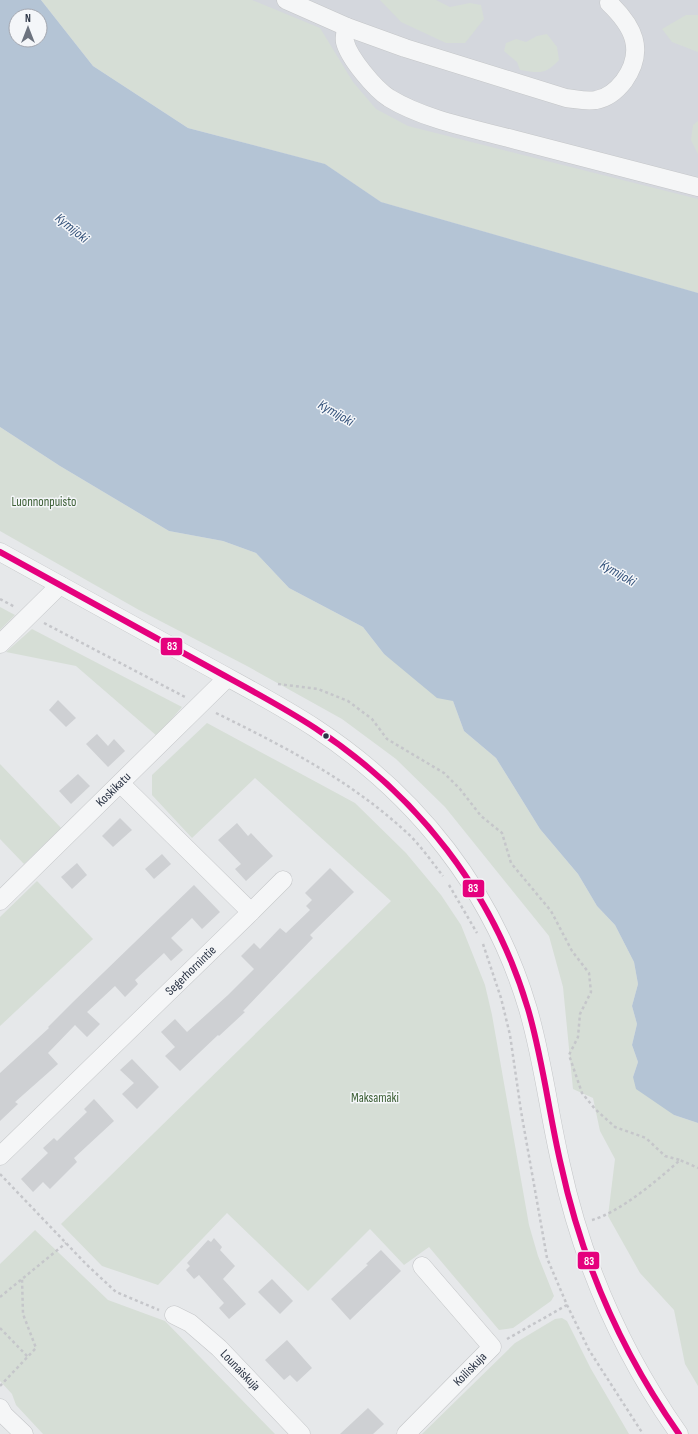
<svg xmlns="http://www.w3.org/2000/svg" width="698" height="1434" viewBox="0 0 698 1434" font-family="'Sofia Sans Condensed',sans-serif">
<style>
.built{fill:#d4d7dd}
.green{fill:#d6ded6}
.water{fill:#b4c4d5;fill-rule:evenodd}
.building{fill:#ced0d3}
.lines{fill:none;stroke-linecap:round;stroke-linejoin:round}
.minor-casing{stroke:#c4c6c8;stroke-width:19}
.path{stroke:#c5c6ca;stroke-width:2.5;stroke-dasharray:3 3;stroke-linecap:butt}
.minor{stroke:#f5f6f7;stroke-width:18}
.bus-1-casing{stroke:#f4f6f9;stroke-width:9}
.bus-1{stroke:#e5007d;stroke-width:6}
.bus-dot{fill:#2b3445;stroke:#f4f6f9;stroke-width:1.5}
.labels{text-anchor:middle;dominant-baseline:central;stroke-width:3;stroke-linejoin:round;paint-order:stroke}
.park-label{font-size:13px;fill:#3f6138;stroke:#f4f6f9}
.street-label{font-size:13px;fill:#2b3445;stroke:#f4f6f9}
.water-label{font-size:14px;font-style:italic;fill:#34527a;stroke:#f4f6f9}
.line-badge{stroke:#f4f6f9;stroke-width:1.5}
.badge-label{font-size:11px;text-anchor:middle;font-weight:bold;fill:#fff}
</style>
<rect width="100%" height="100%" fill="#e6e8ea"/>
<path class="built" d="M 42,0 L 698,0 L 698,293 L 381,202 L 325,164 L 191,128 Z"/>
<g class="green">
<path d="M 41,0 L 252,0 L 320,28 L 353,82 L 376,109 L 408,126 L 698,199 L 698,293 L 381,202 L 325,164 L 188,128 L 93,66 Z"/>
<path d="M 380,0 L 436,0 L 450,7 L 470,3 L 481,5 L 484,19 L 465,43 L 446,43 L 401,22 Z"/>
<path d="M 686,15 L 698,15 L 698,52 L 672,42 L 662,29 Z"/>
<path d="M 547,34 L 557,47 L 559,60 C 545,75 540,73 520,70 L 517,62 L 504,51 L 506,43 L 516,39 L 526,42 L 537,36 Z"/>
<path d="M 698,121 L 698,154 L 691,140 L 693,125 Z"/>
<path d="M 0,427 L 60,466 L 169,531 L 223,541 L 256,553 L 289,588 L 363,627 L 384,654 L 453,701 L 464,731 L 496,758 L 540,829 L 578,874 L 597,906 L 615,925 L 634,962 L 638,984 L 632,1006 L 637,1024 L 632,1045 L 638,1062 L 633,1077 L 674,1115 L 698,1123 L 698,1386 L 685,1364 L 674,1310 L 640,1273 L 608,1216 L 615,1159 L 600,1131 L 593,1098 L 573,1089 L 563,987 L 549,936 L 445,807 L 396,759 L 342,719 L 247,666 L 139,610 L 0,531 Z"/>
<path d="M 0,607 L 15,615 L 0,630 Z"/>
<path d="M 32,629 L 182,707 L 157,736 L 76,666 L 6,652 Z"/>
<path d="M 207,723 L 355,803 L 406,853 L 441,895 L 461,925 L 485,985 L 492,1015 L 529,1225 L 538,1256 L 554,1296 L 551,1301 L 513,1328 L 499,1330 L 429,1247 L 404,1265 L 370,1229 L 308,1291 L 227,1213 L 158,1285 L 102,1266 L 61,1224 L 391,901 L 255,778 L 192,838 L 152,795 L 152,775 Z"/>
<path d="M 0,764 L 61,828 L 24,864 L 0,839 Z"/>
<path d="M 37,881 L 93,939 L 0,1026 L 0,917 Z"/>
<path d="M 35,1230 L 108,1300 L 165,1321 L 275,1434 L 43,1434 L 16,1405 L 12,1394 L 0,1381 L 0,1264 Z"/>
<path d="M 562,1318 L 567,1321 L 591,1369 L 629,1434 L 422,1434 L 515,1343 L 555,1319 Z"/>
</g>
<path class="water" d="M 0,0 L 41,0 L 93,66 L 188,128 L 325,164 L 381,202 L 698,293 L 698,1123 L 674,1115 L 636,1089 L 633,1077 L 638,1062 L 632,1045 L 637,1024 L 632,1006 L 638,984 L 634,962 L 615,925 L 597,906 L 578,874 L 540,829 L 496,758 L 464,731 L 453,701 L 437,698 L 384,654 L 363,627 L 289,588 L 256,553 L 223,541 L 169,531 L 60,466 L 0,427 ZM 16,16 L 40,16 L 40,40 L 16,40 Z"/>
<g class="building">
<path d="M 58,700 L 76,718 L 66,727 L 49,710 Z"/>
<path d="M 97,734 L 108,746 L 114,739 L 125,751 L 108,767 L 86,744 Z"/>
<path d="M 78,774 L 90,786 L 71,804 L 59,791 Z"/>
<path d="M 120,818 L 132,830 L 113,847 L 102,836 Z"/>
<path d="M 237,823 L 248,836 L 251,833 L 273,856 L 246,881 L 235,869 L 241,864 L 218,840 Z"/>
<path d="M 162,854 L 171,864 L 154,879 L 145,869 Z"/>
<path d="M 77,863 L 87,875 L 72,889 L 61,877 Z"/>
<path d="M 330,868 L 354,892 L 310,935 L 313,938 L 243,1011 L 245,1012 L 219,1036 L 218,1035 L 180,1071 L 165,1056 L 175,1047 L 161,1032 L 175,1019 L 187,1032 L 228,995 L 254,969 L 241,956 L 254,943 L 260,949 L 280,928 L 286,933 L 310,910 L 306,906 L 312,900 L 305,893 Z"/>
<path d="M 194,885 L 220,912 L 202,929 L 192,918 L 171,938 L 183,950 L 171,961 L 164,953 L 135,980 L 138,984 L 125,997 L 115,986 L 87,1012 L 100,1024 L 87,1037 L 75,1025 L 48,1053 L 58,1064 L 15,1102 L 18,1104 L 0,1121 L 0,1073 L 49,1028 L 48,1027 L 73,1002 Z"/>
<path d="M 132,1059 L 159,1087 L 137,1109 L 122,1094 L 134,1083 L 120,1070 Z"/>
<path d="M 94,1099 L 114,1121 L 74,1158 L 77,1162 L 50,1189 L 43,1182 L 33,1192 L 21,1179 L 48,1153 L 43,1148 L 54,1138 L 57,1141 L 87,1112 L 84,1109 Z"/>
<path d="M 214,1238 L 222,1247 L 220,1250 L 235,1266 L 223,1279 L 246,1304 L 229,1319 L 219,1308 L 224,1303 L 199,1275 L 194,1279 L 186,1270 L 190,1266 L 187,1263 L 208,1240 L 211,1242 Z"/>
<path d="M 381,1250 L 401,1271 L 350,1320 L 331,1299 L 368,1265 L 366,1264 Z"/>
<path d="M 272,1279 L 293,1301 L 280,1314 L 258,1292 Z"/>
<path d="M 287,1340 L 312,1368 L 297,1382 L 290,1375 L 284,1380 L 265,1360 Z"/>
<path d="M 368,1408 L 384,1424 L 373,1434 L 340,1434 Z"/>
</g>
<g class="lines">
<defs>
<g id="minor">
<path d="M 286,0 L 347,27 L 405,48 L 566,98 C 576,99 586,102 596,100 C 608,98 617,90 624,81 C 646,50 633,26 609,3"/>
<path d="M 347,27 C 345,32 344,36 345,42 C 349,58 375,89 389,98 C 425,120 475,129 516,140 C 576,155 637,171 698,187"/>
<path d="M 0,552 C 69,590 138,628 207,666 C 243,686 280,705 315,728 C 417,795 493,891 528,1009 C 543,1060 549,1114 561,1165 C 582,1262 622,1353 679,1434"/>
<path d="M 0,644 L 60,585"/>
<path id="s1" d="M 0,901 L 227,678"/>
<path d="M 251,912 L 283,880"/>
<path id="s2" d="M 0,1156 L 251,912 L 121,784"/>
<path id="s3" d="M 174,1315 L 190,1323 L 219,1348 L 301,1434"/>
<path d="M 0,1408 L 4,1415 L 24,1434"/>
<path id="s4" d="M 406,1434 L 492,1347 L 422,1266"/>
</g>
</defs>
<use href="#minor" class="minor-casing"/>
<g class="path">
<path d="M 0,599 L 15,607"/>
<path d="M 44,623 L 185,697"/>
<path d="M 278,684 L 318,689 L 348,701 L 372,719 L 387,739 L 444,773 L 460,789 L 481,816 L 502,833 L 511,863 L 551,911 L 572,951 L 589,973 L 591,992 L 580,1014 L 578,1037 L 569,1055 L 582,1093 L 595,1109 L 615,1127 L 646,1138 L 665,1156 L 680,1160"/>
<path d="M 216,713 C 283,746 348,779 404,830 C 419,843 431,861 443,876"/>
<path d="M 449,885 L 477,933"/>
<path d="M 483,944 L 501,998 L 510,1035 L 521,1111 L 547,1258 L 567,1305 L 589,1350 L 643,1434"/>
<path d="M 0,1174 L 86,1264 L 116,1292 L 159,1310"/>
<path d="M 592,1220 C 620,1212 658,1180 680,1160 L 698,1168"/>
<path d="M 0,1297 L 66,1243"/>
<path d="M 0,1328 L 28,1357"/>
<path d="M 507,1339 L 567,1305"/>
<path d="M 0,1386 L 36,1348 L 23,1314 L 22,1279"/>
</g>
<use href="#minor" class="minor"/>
<defs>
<path id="bus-1" d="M 0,552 C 69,590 138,628 207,666 C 243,686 280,705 315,728 C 417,795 493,891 528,1009 C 543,1060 549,1114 561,1165 C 582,1262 622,1353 679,1434"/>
</defs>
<use href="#bus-1" class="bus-1-casing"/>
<use href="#bus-1" class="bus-1"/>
</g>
<circle class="bus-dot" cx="326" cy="736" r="3.5"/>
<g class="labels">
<g class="park-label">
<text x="44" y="502">Luonnonpuisto</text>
<text x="375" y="1098">Maksamäki</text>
</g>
<g class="street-label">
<text stroke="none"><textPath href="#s1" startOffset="159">Koskikatu</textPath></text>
<text stroke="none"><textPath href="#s2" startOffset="266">Segerhornintie</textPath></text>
<text stroke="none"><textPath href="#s3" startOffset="87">Lounaiskuja</textPath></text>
<text stroke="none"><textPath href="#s4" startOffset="91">Koiliskuja</textPath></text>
</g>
<g class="water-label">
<text transform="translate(72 228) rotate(39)">Kymijoki</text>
<text transform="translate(336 413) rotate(30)">Kymijoki</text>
<text transform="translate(618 573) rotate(30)">Kymijoki</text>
</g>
</g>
<g class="line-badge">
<rect x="160" y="637" width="23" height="19" rx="4" fill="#e5007d"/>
<rect x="462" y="879" width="23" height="19" rx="4" fill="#e5007d"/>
<rect x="577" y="1251" width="23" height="19" rx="4" fill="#e5007d"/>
</g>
<g class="badge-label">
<text x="172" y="650">83</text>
<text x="473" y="892">83</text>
<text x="589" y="1265">83</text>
</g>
<g transform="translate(28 28)"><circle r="19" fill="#f4f6f9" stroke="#a4a8b1"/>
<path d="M0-3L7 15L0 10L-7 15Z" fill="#6c737f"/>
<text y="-6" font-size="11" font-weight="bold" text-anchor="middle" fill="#2b3445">N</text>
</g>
</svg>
